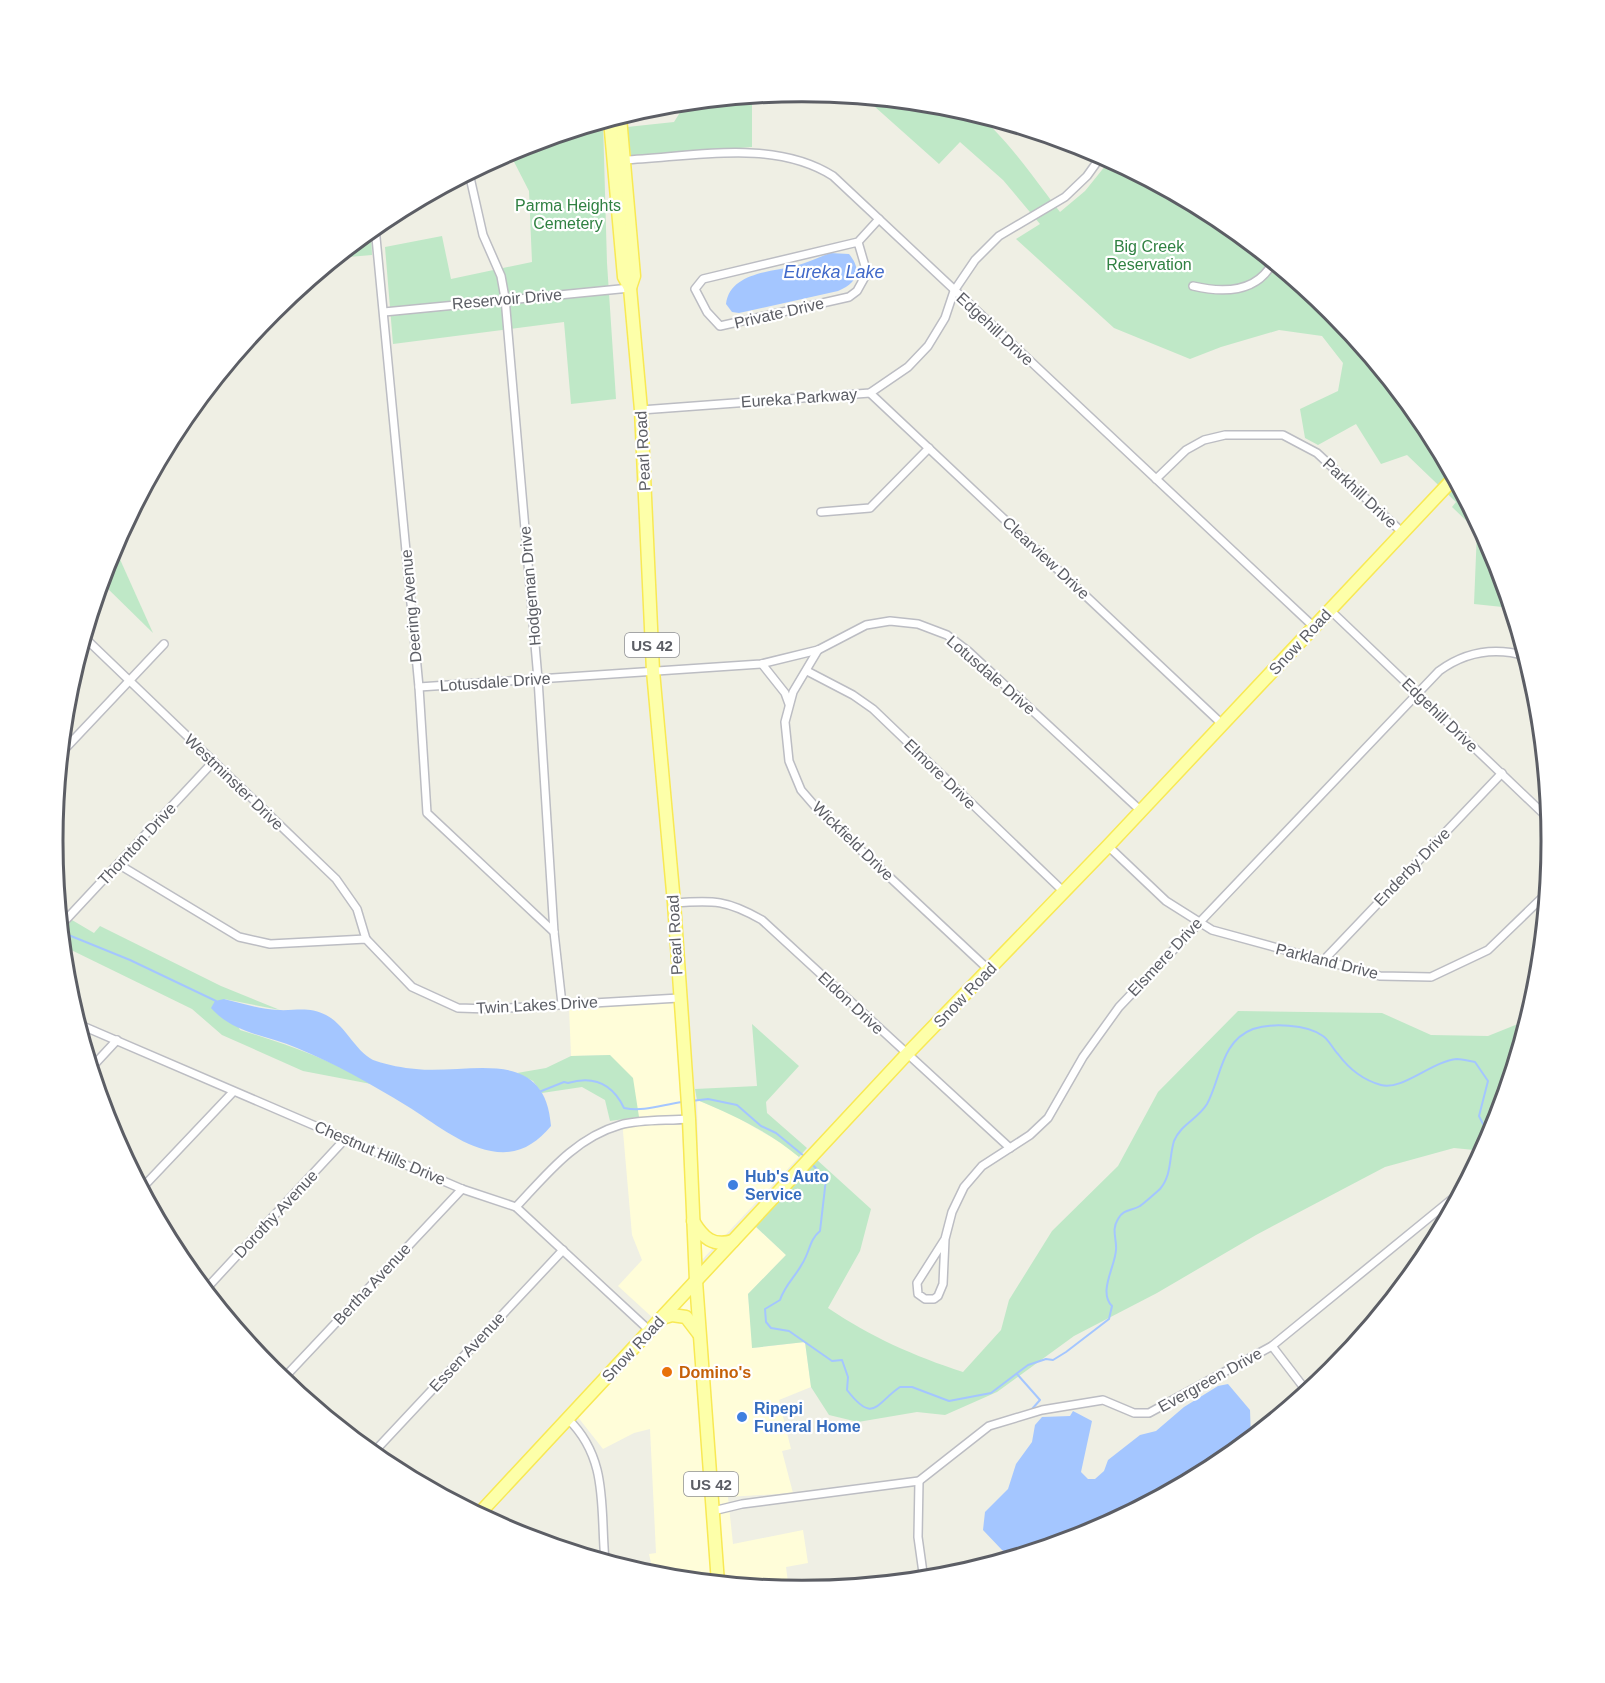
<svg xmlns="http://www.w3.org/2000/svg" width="1605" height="1683" viewBox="0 0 1605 1683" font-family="Helvetica,sans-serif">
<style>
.commercial{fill:#fffdd9}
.green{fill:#bfe8c7}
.water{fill:#a4c6ff}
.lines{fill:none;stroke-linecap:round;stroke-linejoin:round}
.stream{stroke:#a4c6ff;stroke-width:2}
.street-casing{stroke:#bcbdc3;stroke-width:10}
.primary-casing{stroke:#f8e954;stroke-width:15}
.street{stroke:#fff;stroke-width:7}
.primary{stroke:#fdffa9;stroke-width:12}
.shop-dot{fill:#3f7fe0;stroke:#fff;stroke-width:2}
.food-dot{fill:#e8710a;stroke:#fff;stroke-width:2}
.labels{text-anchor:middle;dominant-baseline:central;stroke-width:4.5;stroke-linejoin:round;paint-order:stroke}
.shield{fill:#fff;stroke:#8d8e93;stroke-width:1.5}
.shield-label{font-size:15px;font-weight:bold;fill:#5c5e65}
.park-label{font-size:16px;fill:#308142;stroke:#fff}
.street-label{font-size:16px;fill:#5c5e65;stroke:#fff}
.shop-label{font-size:16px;font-weight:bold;fill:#366cbe;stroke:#fff;text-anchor:start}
.food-label{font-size:16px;font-weight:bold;fill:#c56008;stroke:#fff;text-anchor:start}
.water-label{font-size:18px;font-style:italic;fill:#4069c9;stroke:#fff}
.rim{fill:none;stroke:#5c5e65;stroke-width:3}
</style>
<rect width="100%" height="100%" fill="#efefe4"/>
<g class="commercial">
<path d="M 675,1001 L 690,1281 L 654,1319 L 618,1286 L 642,1260 L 632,1235 L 622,1120 L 639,1117 L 610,1055 L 571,1056 L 569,1007 Z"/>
<path d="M 697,1100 L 733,1115 L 783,1144 L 799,1157 L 700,1262 Z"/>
<path d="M 754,1225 L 786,1255 L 748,1294 L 753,1348 L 805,1342 L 811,1387 L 779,1400 L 791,1449 L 782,1451 L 793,1493 L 728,1497 L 733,1544 L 803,1530 L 808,1563 L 786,1567 L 789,1590 L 654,1576 L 649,1554 L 656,1553 L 650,1429 L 634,1433 L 603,1449 L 577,1416 Z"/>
</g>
<g class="green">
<path d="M 752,96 L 752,147 L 631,157 L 627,127 L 674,122 L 686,103 Z"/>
<path d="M 865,98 C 896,101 948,99 975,114 C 1000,128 1041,188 1060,212 L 1085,191 L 1110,160 L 1219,218 L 1333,311 L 1426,425 L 1496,555 L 1512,608 L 1474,604 L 1477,531 L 1452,507 L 1456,502 L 1407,455 L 1381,464 L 1356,424 L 1318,445 L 1305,438 L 1300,409 L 1338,391 L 1343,363 L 1322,336 L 1279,330 L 1221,347 L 1190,359 L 1114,328 L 1016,239 L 1040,224 L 1003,180 L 960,142 L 939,164 Z"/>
<path d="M 603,122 L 607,263 L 616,399 L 571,404 L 564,322 L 393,344 L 385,247 L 442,236 L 451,279 L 532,262 L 529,191 L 509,152 Z"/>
<path d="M 371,230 L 372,255 L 337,258 Z"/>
<path d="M 114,546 L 153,633 L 101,582 Z"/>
<path d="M 72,920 L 94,933 L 100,926 L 221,986 L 280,1010 L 224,999 L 240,1030 C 286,1044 330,1059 371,1084 L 303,1071 L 222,1035 L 192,1009 L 63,946 L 61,932 Z"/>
<path d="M 1238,1011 L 1382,1013 L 1431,1035 L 1488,1036 L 1528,1020 L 1495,1129 L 1484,1151 L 1454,1148 L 1385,1167 L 1256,1235 L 1157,1293 L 1074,1336 L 997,1392 L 945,1415 L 917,1412 L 858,1422 L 829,1415 L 811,1387 L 805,1342 L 752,1348 L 748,1294 L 786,1255 L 754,1225 L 816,1159 L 871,1209 L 860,1251 L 828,1308 C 871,1337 914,1356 963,1372 L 1001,1330 L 1009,1300 L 1052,1231 L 1118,1166 L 1158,1092 Z"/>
<path d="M 752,1024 L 799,1066 L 766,1102 L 767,1113 L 807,1148 L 799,1157 C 768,1131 733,1115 697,1100 L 695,1089 L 757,1086 Z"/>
<path d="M 610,1055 L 633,1078 L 639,1117 L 610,1121 L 605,1100 L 582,1087 L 542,1093 L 533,1081 L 517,1073 L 546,1068 L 571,1056 Z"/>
</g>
<g class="water">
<path d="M 830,253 L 849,254 C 863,271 857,283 838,291 L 739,313 L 732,312 L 726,304 C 730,273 770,272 795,266 C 807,263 819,257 830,253 Z"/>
<path d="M 224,999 C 241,1003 259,1009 278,1010 C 296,1011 308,1006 326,1015 C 346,1025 357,1055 376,1061 C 388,1065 403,1068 416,1069 C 468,1075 545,1044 551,1126 C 535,1145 517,1156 491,1151 C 460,1145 433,1122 407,1106 C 371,1084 336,1064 297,1048 C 267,1035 234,1034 211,1008 L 215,1001 Z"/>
<path d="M 1228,1384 L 1250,1410 L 1251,1439 L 1219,1465 L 1089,1535 L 1015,1557 L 1002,1550 L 983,1530 L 985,1512 L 1008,1489 L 1016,1464 L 1032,1442 L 1035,1425 L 1042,1417 L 1070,1416 L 1073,1411 L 1092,1421 L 1081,1472 L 1088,1479 L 1095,1479 L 1104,1471 L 1108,1460 L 1140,1435 L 1156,1431 L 1184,1407 L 1218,1386 Z"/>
</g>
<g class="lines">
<g class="stream">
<path d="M 66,934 L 130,960 L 216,1001"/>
<path d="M 539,1092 L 564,1082 L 568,1083 C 592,1076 612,1083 624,1108 C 644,1112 661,1105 682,1102"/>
<path d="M 691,1101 L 708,1099 L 737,1105 L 761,1126 L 776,1133 L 804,1156"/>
<path d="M 810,1162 L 826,1179 L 820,1231 C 809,1240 810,1252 802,1264 C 795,1277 785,1285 780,1300 L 765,1309 L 766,1322 L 771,1328 L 789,1331 L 832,1361 L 842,1360 L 848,1377 L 847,1390 C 874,1425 876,1403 900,1387 L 912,1387 L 949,1401 L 991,1393 L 1028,1365 L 1046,1359 L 1053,1360 L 1066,1352 L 1109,1319 L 1112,1306 C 1098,1292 1115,1267 1116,1250 C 1117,1239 1111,1230 1118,1219 C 1123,1209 1132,1211 1140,1206 C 1142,1205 1159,1190 1160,1189 C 1172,1175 1169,1157 1174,1141 C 1181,1124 1198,1119 1207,1104 C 1221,1078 1221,1041 1253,1029 C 1271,1023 1307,1024 1323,1036 C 1329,1040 1333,1049 1338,1054 C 1349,1069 1363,1080 1381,1085 C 1402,1091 1432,1061 1457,1059 C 1462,1059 1469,1061 1475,1062 L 1488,1081 L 1479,1116 L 1483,1124 L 1495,1129"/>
<path d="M 1017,1374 L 1040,1400 L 1032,1409"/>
</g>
<defs>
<g id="street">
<path d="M 624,160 C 692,157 773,138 833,176 L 1314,627"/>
<path d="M 469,173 L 483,235 L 501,276 L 505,298 L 538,679 L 554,932 L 562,1004"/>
<path d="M 375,227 L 419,687 L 427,813 L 554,932"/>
<path d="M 858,242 L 867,273 L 857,291 L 849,297 L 720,326 L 707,312 L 695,289 L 703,279 L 858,242 L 879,219"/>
<path d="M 1193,286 C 1223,293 1257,293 1273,262"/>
<path d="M 384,312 L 630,288"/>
<path d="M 870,393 L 1222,724"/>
<path d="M 641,410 L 870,393 L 908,367 L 928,346 L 945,318 L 954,291 L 975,260 L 999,236 L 1065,197 L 1087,176 L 1102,155"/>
<path d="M 1156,479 L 1186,450 L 1204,440 L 1225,435 L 1283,435 L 1317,453 L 1403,533"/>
<path d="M 821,512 L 870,508 L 929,448"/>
<path d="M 1330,610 L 1550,820"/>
<path d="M 84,637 L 336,879 L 357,909 L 366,939"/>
<path d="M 818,650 L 793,692 L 785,722 L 789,761 L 801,790 L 820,812 L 989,970"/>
<path d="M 762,664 L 785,693 L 789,704"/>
<path d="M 807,671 L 853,695 L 873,709 L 1063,891"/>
<path d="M 419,687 L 761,664 L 818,650 L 866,625 L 890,621 L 918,624 L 947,635 L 968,651 L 1141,811"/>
<path d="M 61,753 L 164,644"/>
<path d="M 1108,846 L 1166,901 L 1212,930 L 1380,976 L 1431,977 L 1488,950 L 1548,892"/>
<path d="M 118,864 L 239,937 L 270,944 L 366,939 L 412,987 L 458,1008 L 489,1009 L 679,998"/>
<path d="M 674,903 C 714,900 727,900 762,920 L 1010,1148"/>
<path d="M 61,925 L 212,763"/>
<path d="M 1322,962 L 1502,773"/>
<path d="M 78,1024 L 462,1189 L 516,1207 L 650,1331"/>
<path d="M 91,1068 L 117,1040"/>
<path d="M 142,1188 L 233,1092"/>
<path d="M 516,1207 C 547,1174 575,1138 620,1125 C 641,1119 667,1121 689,1119"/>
<path d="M 945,1239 L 943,1284 L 938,1296 L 934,1299 L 925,1299 L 918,1294 L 917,1283 L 945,1239 L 952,1212 L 964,1187 L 982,1166 L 1030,1135 L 1048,1118 L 1083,1057 L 1119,1007 L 1439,671 C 1465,652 1495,647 1526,656"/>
<path d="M 205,1290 L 346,1138"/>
<path d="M 1272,1346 L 1308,1393"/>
<path d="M 282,1380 L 462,1189"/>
<path d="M 568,1419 C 609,1459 600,1508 605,1561"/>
<path d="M 372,1454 L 563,1250"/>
<path d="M 919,1481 L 918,1537 L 924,1580"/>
<path d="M 713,1511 L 742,1504 L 919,1481 L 989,1426 L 1042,1410 L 1103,1400 L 1134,1413 L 1149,1413 L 1272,1346 L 1463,1190"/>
</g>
<g id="primary">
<path d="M 620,117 L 634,276 L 630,288"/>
<path d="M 610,120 L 624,277 L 630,288 L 641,410 L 653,671 L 674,903 L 689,1119 L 696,1281 L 718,1583"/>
<path d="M 693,1221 C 703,1238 713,1247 733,1241"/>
<path d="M 662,1318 L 672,1315 L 686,1317 L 699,1334"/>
<path d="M 478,1515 L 906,1055 L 1108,846 L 1454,478"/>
</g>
</defs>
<use href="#street" class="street-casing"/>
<use href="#primary" class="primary-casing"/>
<use href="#street" class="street"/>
<use href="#primary" class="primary"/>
</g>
<g class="shop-dot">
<circle cx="733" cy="1185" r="6"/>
<circle cx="742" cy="1417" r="6"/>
</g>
<circle class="food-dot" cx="667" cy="1372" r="6"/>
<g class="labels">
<g class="shield">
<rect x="625" y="633" width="54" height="24" rx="4.5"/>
<rect x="684" y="1472" width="54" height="24" rx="4.5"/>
</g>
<g class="shield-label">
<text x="652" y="645">US 42</text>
<text x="711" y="1484">US 42</text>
</g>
<g class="park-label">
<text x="568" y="205">Parma Heights<tspan x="568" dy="18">Cemetery</tspan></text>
<text x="1149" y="246">Big Creek<tspan x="1149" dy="18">Reservation</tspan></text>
</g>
<g class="street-label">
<text transform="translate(507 299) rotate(-5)">Reservoir Drive</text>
<text transform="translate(779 313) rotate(-13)">Private Drive</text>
<text transform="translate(995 329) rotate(43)">Edgehill Drive</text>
<text transform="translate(799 398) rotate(-4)">Eureka Parkway</text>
<text transform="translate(643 451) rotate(-93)">Pearl Road</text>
<text transform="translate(1360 493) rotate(43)">Parkhill Drive</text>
<text transform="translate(1046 558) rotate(43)">Clearview Drive</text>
<text transform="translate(530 586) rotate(-95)">Hodgeman Drive</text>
<text transform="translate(411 606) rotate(-95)">Deering Avenue</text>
<text transform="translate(1300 642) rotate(-47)">Snow Road</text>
<text transform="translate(991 675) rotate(41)">Lotusdale Drive</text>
<text transform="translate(495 682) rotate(-4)">Lotusdale Drive</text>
<text transform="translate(1440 715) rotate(44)">Edgehill Drive</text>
<text transform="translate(940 774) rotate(44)">Elmore Drive</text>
<text transform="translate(234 782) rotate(44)">Westminster Drive</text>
<text transform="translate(853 841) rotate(44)">Wickfield Drive</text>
<text transform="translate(137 844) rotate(-47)">Thornton Drive</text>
<text transform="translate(1412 867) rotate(-46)">Enderby Drive</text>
<text transform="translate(675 935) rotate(-93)">Pearl Road</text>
<text transform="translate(1165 957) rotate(-47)">Elsmere Drive</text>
<text transform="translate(1327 961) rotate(14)">Parkland Drive</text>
<text transform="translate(965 995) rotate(-46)">Snow Road</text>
<text transform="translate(851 1003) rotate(43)">Eldon Drive</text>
<text transform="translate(537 1005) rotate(-3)">Twin Lakes Drive</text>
<text transform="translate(380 1153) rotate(23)">Chestnut Hills Drive</text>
<text transform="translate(276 1214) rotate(-47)">Dorothy Avenue</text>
<text transform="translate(372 1284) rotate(-47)">Bertha Avenue</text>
<text transform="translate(633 1349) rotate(-47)">Snow Road</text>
<text transform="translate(467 1352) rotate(-47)">Essen Avenue</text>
<text transform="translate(1210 1380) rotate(-29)">Evergreen Drive</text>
</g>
<g class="shop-label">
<text x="745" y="1176">Hub's Auto<tspan x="745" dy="18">Service</tspan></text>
<text x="754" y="1408">Ripepi<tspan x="754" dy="18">Funeral Home</tspan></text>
</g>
<g class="food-label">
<text x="679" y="1372">Domino's</text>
</g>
<g class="water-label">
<text x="834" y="272">Eureka Lake</text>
</g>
</g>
<path d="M0 0H1605V1683H0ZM63 841a739 739 0 1 1 1478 0a739 739 0 1 1-1478 0Z" fill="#fff" fill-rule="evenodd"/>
<path class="rim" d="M63 841a739 739 0 1 1 1478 0a739 739 0 1 1-1478 0Z"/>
</svg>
